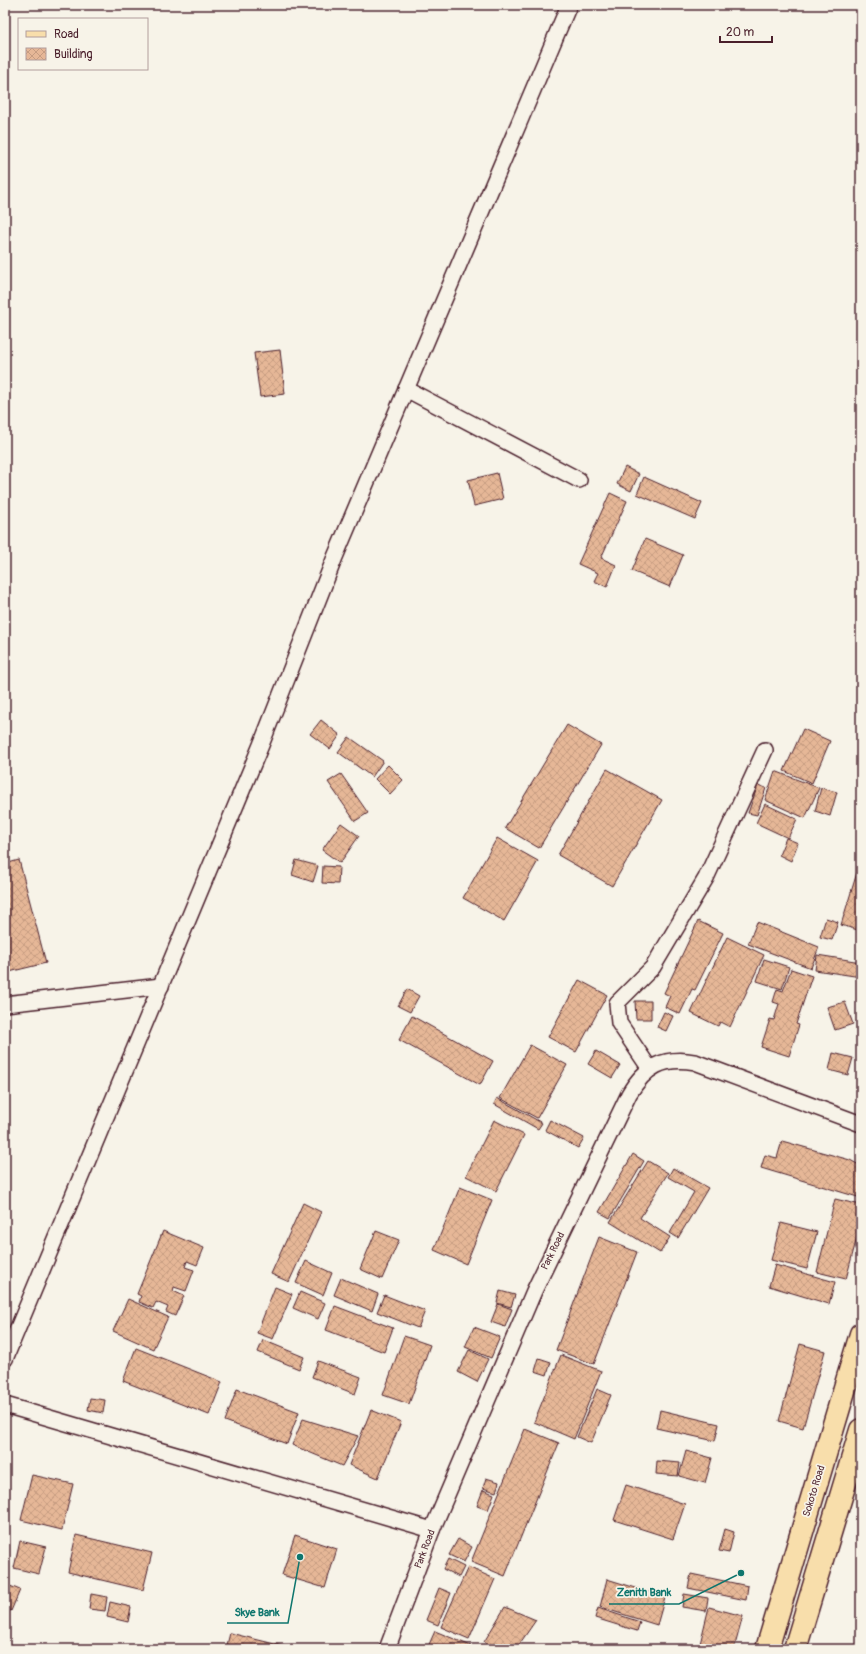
<svg xmlns="http://www.w3.org/2000/svg" width="866" height="1654" viewBox="0 0 866 1654" font-family="Pangolin,sans-serif">
<style>
.building{fill:url(#building-cross-hatch);stroke:#4a1f2b}
.lines{fill:none;stroke-linecap:round;stroke-linejoin:round}
.minor-casing{stroke:#4a1f2b;stroke-width:18}
.primary-casing{stroke:#4a1f2b;stroke-width:25}
.minor{stroke:#f7f3e8;stroke-width:15}
.primary{stroke:#f8deab;stroke-width:22}
.labels{text-anchor:middle;dominant-baseline:central;stroke-width:3.5;stroke-linejoin:round;paint-order:stroke}
.street-label{font-size:10px;fill:#4a1f2b;stroke:#f7f3e8}
.leader{fill:none;stroke:#0f766e;stroke-width:1.5}
.callout-dot{fill:#0f766e;stroke:#f7f3e8;stroke-width:1.5}
.callout-label{font-size:11px;text-anchor:middle;font-weight:bold;fill:#0f766e;stroke:#f7f3e8;stroke-width:3.5;stroke-linejoin:round;paint-order:stroke}
</style>
<defs>
<pattern id="building-cross-hatch" width="8" height="8" patternUnits="userSpaceOnUse"><rect width="8" height="8" fill="#e6b797"/><path d="M0 0l8 8M0 8l8-8" fill="none" stroke="#c79d82"/></pattern>
</defs>
<rect width="100%" height="100%" fill="#f7f3e8"/>
<filter id="ink" filterUnits="userSpaceOnUse"><feTurbulence type="fractalNoise" baseFrequency=".025" numOctaves="2"/><feDisplacementMap in="SourceGraphic" scale="8" xChannelSelector="R" yChannelSelector="G"/><feConvolveMatrix kernelMatrix="1 2 1 2 8 2 1 2 1" color-interpolation-filters="sRGB"/></filter>
<g filter="url(#ink)">
<g class="building">
<path d="M 280,350 L 285,394 L 260,397 L 254,353 Z"/>
<path d="M 625,467 L 639,474 L 631,491 L 617,484 Z"/>
<path d="M 497,473 L 503,499 L 474,506 L 468,480 Z"/>
<path d="M 644,477 L 702,503 L 695,519 L 637,494 Z"/>
<path d="M 610,493 L 627,501 L 601,558 L 616,565 L 607,587 L 594,581 L 598,573 L 578,564 Z"/>
<path d="M 645,539 L 683,555 L 670,587 L 632,571 Z"/>
<path d="M 321,720 L 340,735 L 330,749 L 310,734 Z"/>
<path d="M 567,725 L 601,745 L 539,848 L 505,828 Z"/>
<path d="M 803,729 L 830,741 L 812,783 L 784,771 Z"/>
<path d="M 349,737 L 383,761 L 372,777 L 338,752 Z"/>
<path d="M 388,765 L 403,780 L 390,794 L 375,779 Z"/>
<path d="M 607,769 L 662,800 L 612,886 L 558,855 Z"/>
<path d="M 775,771 L 819,788 L 805,818 L 765,800 Z"/>
<path d="M 341,774 L 368,813 L 355,821 L 328,782 Z"/>
<path d="M 758,785 L 766,788 L 757,815 L 748,813 Z"/>
<path d="M 821,788 L 837,792 L 830,816 L 815,811 Z"/>
<path d="M 765,804 L 797,819 L 788,838 L 756,823 Z"/>
<path d="M 341,823 L 359,836 L 340,863 L 322,850 Z"/>
<path d="M 497,838 L 538,861 L 504,921 L 463,898 Z"/>
<path d="M 786,838 L 798,843 L 791,861 L 779,855 Z"/>
<path d="M 19,860 L 46,963 L 5,973 L 5,864 Z"/>
<path d="M 296,860 L 318,866 L 313,882 L 292,875 Z"/>
<path d="M 323,866 L 339,867 L 338,884 L 322,883 Z"/>
<path d="M 859,866 L 861,867 L 861,931 L 841,925 Z"/>
<path d="M 826,918 L 838,922 L 832,940 L 820,937 Z"/>
<path d="M 698,921 L 723,933 L 695,990 L 692,989 L 680,1014 L 665,1007 L 670,996 L 664,993 Z"/>
<path d="M 757,922 L 819,947 L 811,968 L 748,944 Z"/>
<path d="M 727,937 L 764,955 L 730,1027 L 720,1022 L 718,1026 L 691,1013 Z"/>
<path d="M 817,955 L 861,962 L 861,977 L 815,970 Z"/>
<path d="M 764,959 L 789,967 L 782,989 L 757,981 Z"/>
<path d="M 791,969 L 812,976 L 796,1024 L 799,1025 L 789,1056 L 761,1047 L 770,1019 L 774,1020 L 779,1004 L 773,1002 L 777,989 L 783,991 Z"/>
<path d="M 579,980 L 607,995 L 576,1052 L 548,1037 Z"/>
<path d="M 407,989 L 419,996 L 410,1012 L 398,1006 Z"/>
<path d="M 635,1001 L 651,1001 L 651,1019 L 636,1019 Z"/>
<path d="M 845,1002 L 853,1024 L 835,1030 L 827,1007 Z"/>
<path d="M 664,1012 L 673,1016 L 666,1031 L 657,1027 Z"/>
<path d="M 412,1016 L 493,1061 L 480,1085 L 399,1040 Z"/>
<path d="M 530,1045 L 567,1065 L 537,1118 L 500,1098 Z"/>
<path d="M 596,1051 L 620,1065 L 612,1078 L 588,1064 Z"/>
<path d="M 833,1053 L 853,1058 L 848,1075 L 829,1070 Z"/>
<path d="M 497,1098 L 542,1123 L 538,1129 L 494,1104 Z"/>
<path d="M 494,1120 L 524,1135 L 496,1191 L 466,1176 Z"/>
<path d="M 550,1120 L 584,1138 L 578,1148 L 545,1130 Z"/>
<path d="M 782,1141 L 850,1160 L 861,1166 L 861,1198 L 761,1168 L 765,1155 L 777,1158 Z"/>
<path d="M 633,1154 L 644,1161 L 610,1218 L 599,1212 Z"/>
<path d="M 648,1161 L 668,1173 L 640,1218 L 670,1237 L 660,1253 L 610,1222 Z"/>
<path d="M 673,1168 L 708,1188 L 678,1238 L 670,1233 L 694,1192 L 668,1177 Z"/>
<path d="M 460,1187 L 492,1200 L 466,1264 L 434,1250 Z"/>
<path d="M 835,1199 L 861,1205 L 861,1222 L 846,1279 L 817,1272 Z"/>
<path d="M 303,1203 L 321,1212 L 289,1282 L 271,1274 Z"/>
<path d="M 781,1223 L 817,1232 L 807,1269 L 771,1260 Z"/>
<path d="M 163,1231 L 204,1248 L 197,1265 L 187,1261 L 185,1267 L 194,1270 L 186,1291 L 174,1287 L 173,1291 L 184,1296 L 175,1316 L 166,1312 L 168,1307 L 156,1302 L 153,1308 L 139,1302 L 141,1296 L 137,1294 Z"/>
<path d="M 376,1231 L 399,1240 L 382,1279 L 360,1269 Z"/>
<path d="M 599,1237 L 637,1252 L 594,1364 L 556,1350 Z"/>
<path d="M 306,1261 L 332,1273 L 323,1295 L 296,1283 Z"/>
<path d="M 775,1265 L 835,1282 L 829,1304 L 769,1286 Z"/>
<path d="M 341,1278 L 378,1294 L 372,1311 L 334,1295 Z"/>
<path d="M 275,1287 L 292,1294 L 273,1339 L 257,1333 Z"/>
<path d="M 500,1291 L 515,1295 L 511,1307 L 497,1303 Z"/>
<path d="M 300,1292 L 325,1303 L 318,1319 L 293,1308 Z"/>
<path d="M 384,1295 L 425,1311 L 418,1328 L 377,1312 Z"/>
<path d="M 128,1299 L 168,1317 L 153,1349 L 113,1331 Z"/>
<path d="M 498,1304 L 512,1309 L 505,1327 L 491,1322 Z"/>
<path d="M 335,1306 L 393,1328 L 384,1352 L 326,1330 Z"/>
<path d="M 474,1327 L 500,1337 L 491,1358 L 465,1347 Z"/>
<path d="M 404,1336 L 430,1345 L 409,1404 L 383,1395 Z"/>
<path d="M 263,1340 L 304,1357 L 299,1369 L 258,1352 Z"/>
<path d="M 800,1344 L 825,1351 L 803,1428 L 779,1421 Z"/>
<path d="M 136,1348 L 222,1382 L 209,1415 L 123,1381 Z"/>
<path d="M 469,1350 L 488,1359 L 477,1382 L 458,1372 Z"/>
<path d="M 561,1355 L 601,1371 L 574,1439 L 534,1422 Z"/>
<path d="M 539,1358 L 551,1362 L 547,1375 L 535,1371 Z"/>
<path d="M 318,1361 L 361,1377 L 355,1394 L 312,1377 Z"/>
<path d="M 237,1389 L 299,1412 L 287,1444 L 225,1421 Z"/>
<path d="M 597,1389 L 611,1395 L 591,1443 L 577,1437 Z"/>
<path d="M 90,1398 L 105,1400 L 103,1413 L 88,1410 Z"/>
<path d="M 371,1410 L 401,1422 L 378,1478 L 349,1465 Z"/>
<path d="M 660,1410 L 719,1424 L 715,1441 L 656,1428 Z"/>
<path d="M 303,1419 L 358,1436 L 342,1466 L 292,1445 Z"/>
<path d="M 525,1429 L 559,1443 L 505,1576 L 471,1562 Z"/>
<path d="M 686,1451 L 712,1458 L 705,1483 L 679,1476 Z"/>
<path d="M 657,1461 L 680,1463 L 678,1476 L 656,1474 Z"/>
<path d="M 32,1475 L 73,1484 L 62,1530 L 21,1520 Z"/>
<path d="M 486,1478 L 499,1482 L 496,1492 L 483,1488 Z"/>
<path d="M 626,1485 L 685,1504 L 673,1539 L 614,1520 Z"/>
<path d="M 483,1490 L 494,1494 L 488,1510 L 477,1506 Z"/>
<path d="M 725,1529 L 734,1532 L 729,1553 L 719,1551 Z"/>
<path d="M 76,1535 L 152,1553 L 143,1590 L 68,1572 Z"/>
<path d="M 295,1535 L 337,1549 L 325,1588 L 282,1575 Z"/>
<path d="M 458,1539 L 472,1547 L 464,1562 L 449,1555 Z"/>
<path d="M 20,1541 L 46,1547 L 39,1574 L 14,1568 Z"/>
<path d="M 448,1559 L 464,1567 L 459,1577 L 443,1569 Z"/>
<path d="M 468,1567 L 495,1579 L 469,1639 L 441,1627 Z"/>
<path d="M 691,1574 L 748,1586 L 746,1600 L 688,1588 Z"/>
<path d="M 607,1579 L 665,1597 L 657,1625 L 600,1607 Z"/>
<path d="M 5,1584 L 20,1590 L 11,1611 L 5,1608 Z"/>
<path d="M 439,1588 L 451,1593 L 438,1625 L 426,1620 Z"/>
<path d="M 91,1594 L 107,1597 L 105,1611 L 89,1609 Z"/>
<path d="M 684,1594 L 708,1598 L 706,1611 L 682,1607 Z"/>
<path d="M 110,1602 L 131,1607 L 128,1622 L 107,1617 Z"/>
<path d="M 505,1607 L 536,1620 L 516,1649 L 494,1649 L 484,1642 Z"/>
<path d="M 709,1607 L 743,1616 L 734,1649 L 699,1648 Z"/>
<path d="M 598,1608 L 640,1622 L 637,1631 L 595,1618 Z"/>
<path d="M 435,1631 L 471,1646 L 469,1649 L 427,1649 Z"/>
<path d="M 230,1633 L 291,1648 L 290,1649 L 226,1649 Z"/>
</g>
<g class="lines">
<defs>
<g id="minor">
<path d="M 406,389 L 579,480"/>
<path d="M 5,1004 L 161,986"/>
<path d="M 650,1069 L 619,1023 L 617,1003 L 653,967 L 706,878 L 765,750"/>
<path d="M 5,1359 L 261,745 L 335,557 L 569,5"/>
<path d="M 5,1405 L 432,1530"/>
<path d="M 387,1649 L 432,1530 L 534,1291 L 629,1094 C 645,1067 663,1056 695,1062 L 861,1124"/>
</g>
<g id="primary">
<path d="M 767,1649 L 861,1334"/>
<path d="M 795,1649 L 861,1430"/>
</g>
</defs>
<use href="#minor" class="minor-casing"/>
<use href="#primary" class="primary-casing"/>
<use href="#minor" class="minor"/>
<use href="#primary" class="primary"/>
</g>
</g>
<g class="labels">
<g class="street-label">
<text transform="translate(553 1251) rotate(-64)">Park Road</text>
<text transform="translate(814 1491) rotate(-73)">Sokoto Road</text>
<text transform="translate(425 1549) rotate(-69)">Park Road</text>
</g>
</g>
<path class="leader" d="M741 1573L679 1604H609M300 1557L288 1623H227"/>
<g class="callout-dot">
<circle cx="741" cy="1573" r="4"/>
<circle cx="300" cy="1557" r="4"/>
</g>
<g class="callout-label">
<text x="644" y="1596">Zenith Bank</text>
<text x="257" y="1616">Skye Bank</text>
</g>
<rect width="866" height="1654" fill="none" stroke="#f7f3e8" stroke-width="20"/>
<rect x="10" y="10" width="846" height="1634" fill="none" stroke="#4a1f2b" stroke-width="1.5" filter="url(#ink)"/>
<rect x="18" y="18" width="130" height="52" fill="#f7f3e8" stroke="#b29e9c"/>
<rect x="26" y="31" width="20" height="6" fill="#f8deab" stroke="#b29e9c"/>
<text x="54" y="38" font-size="12" fill="#4a1f2b">Road</text>
<rect x="26" y="48" width="20" height="12" fill="url(#building-cross-hatch)" stroke="#b29e9c"/>
<text x="54" y="58" font-size="12" fill="#4a1f2b">Building</text>
<path d="M720 36v6h52v-6" fill="none" stroke="#4a1f2b" stroke-width="2"/>
<text x="726" y="36" font-size="12" fill="#4a1f2b" stroke="#f7f3e8" stroke-width="3" paint-order="stroke">20 m</text>
</svg>
